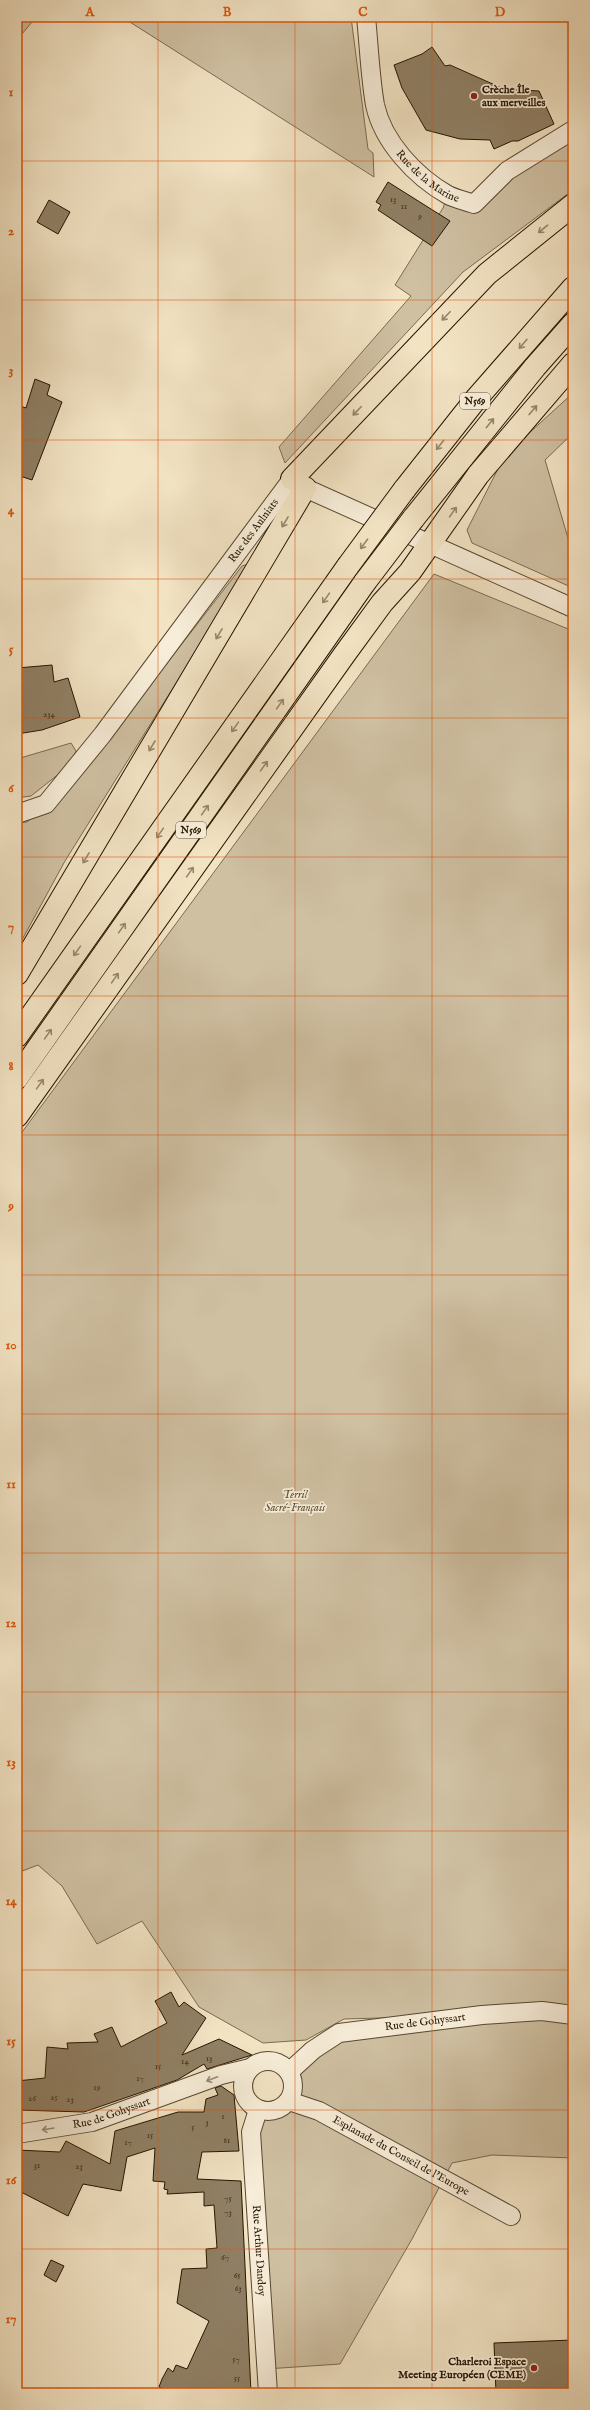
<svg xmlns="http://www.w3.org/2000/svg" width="590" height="2410" viewBox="0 0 590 2410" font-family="'IM FELL English',serif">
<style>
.green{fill:#cfc0a2;stroke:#7a6a51}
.building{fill:#908065;stroke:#251400}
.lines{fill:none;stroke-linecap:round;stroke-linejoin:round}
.minor-casing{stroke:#584831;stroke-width:20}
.trunk-casing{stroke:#251400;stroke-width:24}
.minor{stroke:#f7edd8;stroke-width:18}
.trunk{stroke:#f2e3c3;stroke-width:22}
.trunk-bridge-casing{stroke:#251400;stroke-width:24;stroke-linecap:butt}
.trunk-bridge{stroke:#f2e3c3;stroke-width:22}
.oneway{stroke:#96866b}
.oneway2{stroke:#988b77}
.grid{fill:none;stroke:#de560b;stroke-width:1;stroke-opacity:0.55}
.poi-dot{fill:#8f2418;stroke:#f7edd8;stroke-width:1.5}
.labels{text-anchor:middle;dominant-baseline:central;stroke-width:3.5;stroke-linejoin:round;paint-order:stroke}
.number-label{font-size:9px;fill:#402f19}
.shield{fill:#f7edd8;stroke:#645541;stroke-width:1}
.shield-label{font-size:10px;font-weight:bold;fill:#251400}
.poi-label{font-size:11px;font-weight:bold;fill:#251400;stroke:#f7edd8;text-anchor:start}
.street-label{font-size:11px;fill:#251400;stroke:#f7edd8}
.park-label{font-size:11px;font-style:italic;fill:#605039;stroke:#f7edd8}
.neatline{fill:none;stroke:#de560b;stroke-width:1.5}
.grid-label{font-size:13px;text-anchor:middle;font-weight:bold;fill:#de560b}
</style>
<rect width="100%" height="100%" fill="#f2e3c3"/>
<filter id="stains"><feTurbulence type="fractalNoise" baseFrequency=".005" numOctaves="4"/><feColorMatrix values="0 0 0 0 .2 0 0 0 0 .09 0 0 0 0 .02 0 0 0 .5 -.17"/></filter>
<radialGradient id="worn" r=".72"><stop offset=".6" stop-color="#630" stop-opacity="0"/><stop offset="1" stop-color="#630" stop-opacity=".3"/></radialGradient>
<g class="green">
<path d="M 17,17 L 36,17 L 17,40 Z"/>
<path d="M 122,17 L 351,17 L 368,149 L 373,153 L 374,177 Z"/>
<path d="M 573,133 L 573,190 L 463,272 L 285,463 L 279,447 L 411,296 L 395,285 L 443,208 L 448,195 L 474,204 Z"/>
<path d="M 573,393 L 573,433 L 545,460 L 573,555 L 573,588 L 472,543 L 467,530 L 505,455 Z"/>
<path d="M 251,563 L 65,861 L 17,949 L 17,823 L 27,822 L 80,776 L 242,566 Z"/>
<path d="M 434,574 L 573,631 L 573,2158 L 492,2155 L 452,2163 L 412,2239 L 340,2364 L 266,2369 L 256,2125 L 293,2102 L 296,2058 L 414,2017 L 344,2019 L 306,2040 L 263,2043 L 199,2007 L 142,1921 L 97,1944 L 62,1886 L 38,1865 L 17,1873 L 17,1139 Z"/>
<path d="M 71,743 L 76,751 L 70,765 L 31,796 L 17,798 L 17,759 Z"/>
</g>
<g class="building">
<path d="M 432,47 L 445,66 L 450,65 L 504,89 L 539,91 L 554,124 L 518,141 L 512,141 L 494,149 L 490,140 L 460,139 L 426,130 L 402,88 L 394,65 L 422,54 Z"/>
<path d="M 388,182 L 450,221 L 432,246 L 378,210 L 381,205 L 376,202 Z"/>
<path d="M 49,200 L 70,212 L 58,234 L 37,222 Z"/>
<path d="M 35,379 L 50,385 L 47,395 L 62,402 L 32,480 L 17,475 L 17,405 L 26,408 Z"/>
<path d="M 52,665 L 54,682 L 68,678 L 80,717 L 42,730 L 17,734 L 17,668 Z"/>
<path d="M 171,1992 L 179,2007 L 184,2002 L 206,2018 L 182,2055 L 219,2039 L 252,2055 L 207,2069 L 204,2064 L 177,2080 L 84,2112 L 17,2110 L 17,2081 L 45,2078 L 47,2047 L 68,2049 L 67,2043 L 98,2042 L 94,2034 L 112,2027 L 121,2047 L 167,2023 L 155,2001 Z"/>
<path d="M 221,2086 L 234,2095 L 239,2151 L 202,2152 L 197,2179 L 241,2181 L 251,2393 L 175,2393 L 159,2387 L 162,2379 L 168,2368 L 173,2372 L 176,2365 L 187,2369 L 209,2321 L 177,2303 L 182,2269 L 207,2268 L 206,2249 L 217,2248 L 214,2205 L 204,2206 L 204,2192 L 167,2194 L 168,2190 L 164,2189 L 165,2182 L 153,2181 L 155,2148 L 127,2157 L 121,2191 L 83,2184 L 68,2216 L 17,2190 L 17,2150 L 60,2152 L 66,2141 L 110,2164 L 115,2131 L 178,2112 L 204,2112 L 206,2099 L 218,2095 L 215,2088 Z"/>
<path d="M 51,2260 L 64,2266 L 56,2282 L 44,2275 Z"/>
<path d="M 573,2340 L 573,2393 L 496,2393 L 494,2343 Z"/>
</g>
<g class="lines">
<defs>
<g id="minor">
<path id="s1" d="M 366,17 C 369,46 370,76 375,105 C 383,142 416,177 448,195 C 456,199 466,201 474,204 L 507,171 L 573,130"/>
<path id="s2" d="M 17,814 L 46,804 L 103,734 L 292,479 L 305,488 L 573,608"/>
<circle cx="268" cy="2086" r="25"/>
<path id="s3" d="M 290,2071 L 313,2050 L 339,2033 L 482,2015 L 542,2011 L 573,2015"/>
<path id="s4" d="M 289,2101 L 319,2111 L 511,2216"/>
<path id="s5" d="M 258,2110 L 251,2132 L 268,2393"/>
<path id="s6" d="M 17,2134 L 92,2122 L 221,2075 L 250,2068"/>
</g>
<g id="trunk">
<path d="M 292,479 L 487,274 L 573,205"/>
<path d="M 404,490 L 476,399 L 573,288"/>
<path d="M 413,519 L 535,367 L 573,324"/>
<path d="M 17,974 L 305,488"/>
<path d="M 17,1036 L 348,566"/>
<path d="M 17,1078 L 365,582"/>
<path d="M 17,1116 L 344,655 L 382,603 L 410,572 L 478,475 L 573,364"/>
</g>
</defs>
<use href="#minor" class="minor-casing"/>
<use href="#trunk" class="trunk-casing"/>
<use href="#minor" class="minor"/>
<use href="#trunk" class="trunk"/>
<defs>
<g id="trunk-bridge">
<path d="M 348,566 L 404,490"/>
<path d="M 365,582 L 413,519"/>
</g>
</defs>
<use href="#trunk-bridge" class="trunk-bridge-casing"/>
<use href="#trunk-bridge" class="trunk-bridge"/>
</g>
<defs><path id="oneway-shaft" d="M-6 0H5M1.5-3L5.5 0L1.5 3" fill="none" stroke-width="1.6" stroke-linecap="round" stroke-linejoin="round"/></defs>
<g class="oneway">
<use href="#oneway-shaft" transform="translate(543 229) rotate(141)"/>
<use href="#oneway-shaft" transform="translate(446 316) rotate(134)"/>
<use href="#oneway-shaft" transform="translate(523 344) rotate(130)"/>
<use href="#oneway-shaft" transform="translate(533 410) rotate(-50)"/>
<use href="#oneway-shaft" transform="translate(357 411) rotate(134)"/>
<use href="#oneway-shaft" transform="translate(490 423) rotate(-51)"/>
<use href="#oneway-shaft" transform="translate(440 445) rotate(128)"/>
<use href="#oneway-shaft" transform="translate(453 512) rotate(-55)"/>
<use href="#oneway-shaft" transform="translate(285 522) rotate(121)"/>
<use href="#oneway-shaft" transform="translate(364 544) rotate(127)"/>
<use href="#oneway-shaft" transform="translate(326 598) rotate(125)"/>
<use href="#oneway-shaft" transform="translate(219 634) rotate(121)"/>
<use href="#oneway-shaft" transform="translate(280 704) rotate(-55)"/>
<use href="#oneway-shaft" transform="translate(235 727) rotate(125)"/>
<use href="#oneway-shaft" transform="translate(152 746) rotate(121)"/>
<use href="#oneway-shaft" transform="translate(264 766) rotate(-54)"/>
<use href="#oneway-shaft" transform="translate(205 810) rotate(-55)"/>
<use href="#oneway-shaft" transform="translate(160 833) rotate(125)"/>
<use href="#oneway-shaft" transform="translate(86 858) rotate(121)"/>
<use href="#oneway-shaft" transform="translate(190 872) rotate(-55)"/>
<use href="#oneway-shaft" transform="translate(122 928) rotate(-55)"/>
<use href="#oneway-shaft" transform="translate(77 951) rotate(125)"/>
<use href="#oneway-shaft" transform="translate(115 978) rotate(-55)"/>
<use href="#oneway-shaft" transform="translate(48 1034) rotate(-55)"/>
<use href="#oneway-shaft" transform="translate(40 1084) rotate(-55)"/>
</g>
<g class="oneway2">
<use href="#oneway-shaft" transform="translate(212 2079) rotate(159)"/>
<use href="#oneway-shaft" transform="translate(48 2129) rotate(171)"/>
</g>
<path class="grid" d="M 158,17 L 158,2393M 295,17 L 295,2393M 432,17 L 432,2393M 17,161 L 573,161M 17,300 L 573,300M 17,440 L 573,440M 17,579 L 573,579M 17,718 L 573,718M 17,857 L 573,857M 17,996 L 573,996M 17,1135 L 573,1135M 17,1275 L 573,1275M 17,1414 L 573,1414M 17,1553 L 573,1553M 17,1692 L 573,1692M 17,1831 L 573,1831M 17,1970 L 573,1970M 17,2110 L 573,2110M 17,2249 L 573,2249"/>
<g class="poi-dot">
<circle cx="474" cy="96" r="4"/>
<circle cx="534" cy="2368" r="4"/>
</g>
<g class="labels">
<g class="number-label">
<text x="393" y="199">13</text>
<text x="404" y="206">11</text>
<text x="420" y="216">9</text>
<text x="49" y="714">234</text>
<text x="209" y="2058">13</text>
<text x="185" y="2061">14</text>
<text x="158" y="2066">15</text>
<text x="140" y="2078">17</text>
<text x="97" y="2087">19</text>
<text x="54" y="2097">25</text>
<text x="32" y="2098">26</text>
<text x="70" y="2099">23</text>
<text x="223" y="2116">1</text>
<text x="207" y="2122">3</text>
<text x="193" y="2127">5</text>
<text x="150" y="2135">15</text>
<text x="227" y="2140">81</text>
<text x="128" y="2142">17</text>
<text x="37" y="2165">31</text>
<text x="79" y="2166">23</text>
<text x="228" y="2198">75</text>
<text x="228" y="2212">73</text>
<text x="225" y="2257">67</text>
<text x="237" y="2275">65</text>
<text x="238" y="2288">63</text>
<text x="236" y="2359">57</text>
<text x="237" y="2378">55</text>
</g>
<g class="shield">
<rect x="460" y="393" width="30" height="16" rx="3"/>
<rect x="176" y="822" width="30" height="16" rx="3"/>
</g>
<g class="shield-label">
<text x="475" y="401">N569</text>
<text x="191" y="830">N569</text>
</g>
<g class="poi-label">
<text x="482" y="90">Crèche Île<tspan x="482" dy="13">aux merveilles</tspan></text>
<text x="526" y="2362" text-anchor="end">Charleroi Espace<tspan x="526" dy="13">Meeting Européen (CEME)</tspan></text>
</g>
<g class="street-label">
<text stroke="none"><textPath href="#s1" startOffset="180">Rue de la Marine</textPath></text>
<text stroke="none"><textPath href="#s2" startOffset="374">Rue des Aulniats</textPath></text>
<text stroke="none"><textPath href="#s3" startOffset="149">Rue de Gohyssart</textPath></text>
<text stroke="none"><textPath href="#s6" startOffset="97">Rue de Gohyssart</textPath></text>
<text stroke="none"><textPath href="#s4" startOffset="125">Esplanade du Conseil de l'Europe</textPath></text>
<text stroke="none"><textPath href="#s5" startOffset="142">Rue Arthur Dandoy</textPath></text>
</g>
<g class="park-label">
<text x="295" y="1495">Terril<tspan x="295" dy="13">Sacré-Français</tspan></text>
</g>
</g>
<rect width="590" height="2410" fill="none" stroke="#f2e3c3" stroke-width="44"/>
<rect x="22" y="22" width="546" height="2366" class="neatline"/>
<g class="grid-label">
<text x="90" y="16">A</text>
<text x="227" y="16">B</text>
<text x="363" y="16">C</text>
<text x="500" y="16">D</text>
<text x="11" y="96">1</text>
<text x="11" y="235">2</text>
<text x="11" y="374">3</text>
<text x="11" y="514">4</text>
<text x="11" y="653">5</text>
<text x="11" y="792">6</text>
<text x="11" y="931">7</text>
<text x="11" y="1070">8</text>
<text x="11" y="1210">9</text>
<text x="11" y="1349">10</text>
<text x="11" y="1488">11</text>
<text x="11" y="1627">12</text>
<text x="11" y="1766">13</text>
<text x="11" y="1905">14</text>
<text x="11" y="2045">15</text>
<text x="11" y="2184">16</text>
<text x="11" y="2323">17</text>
</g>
<rect width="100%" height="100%" filter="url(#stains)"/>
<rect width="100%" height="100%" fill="url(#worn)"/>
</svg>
